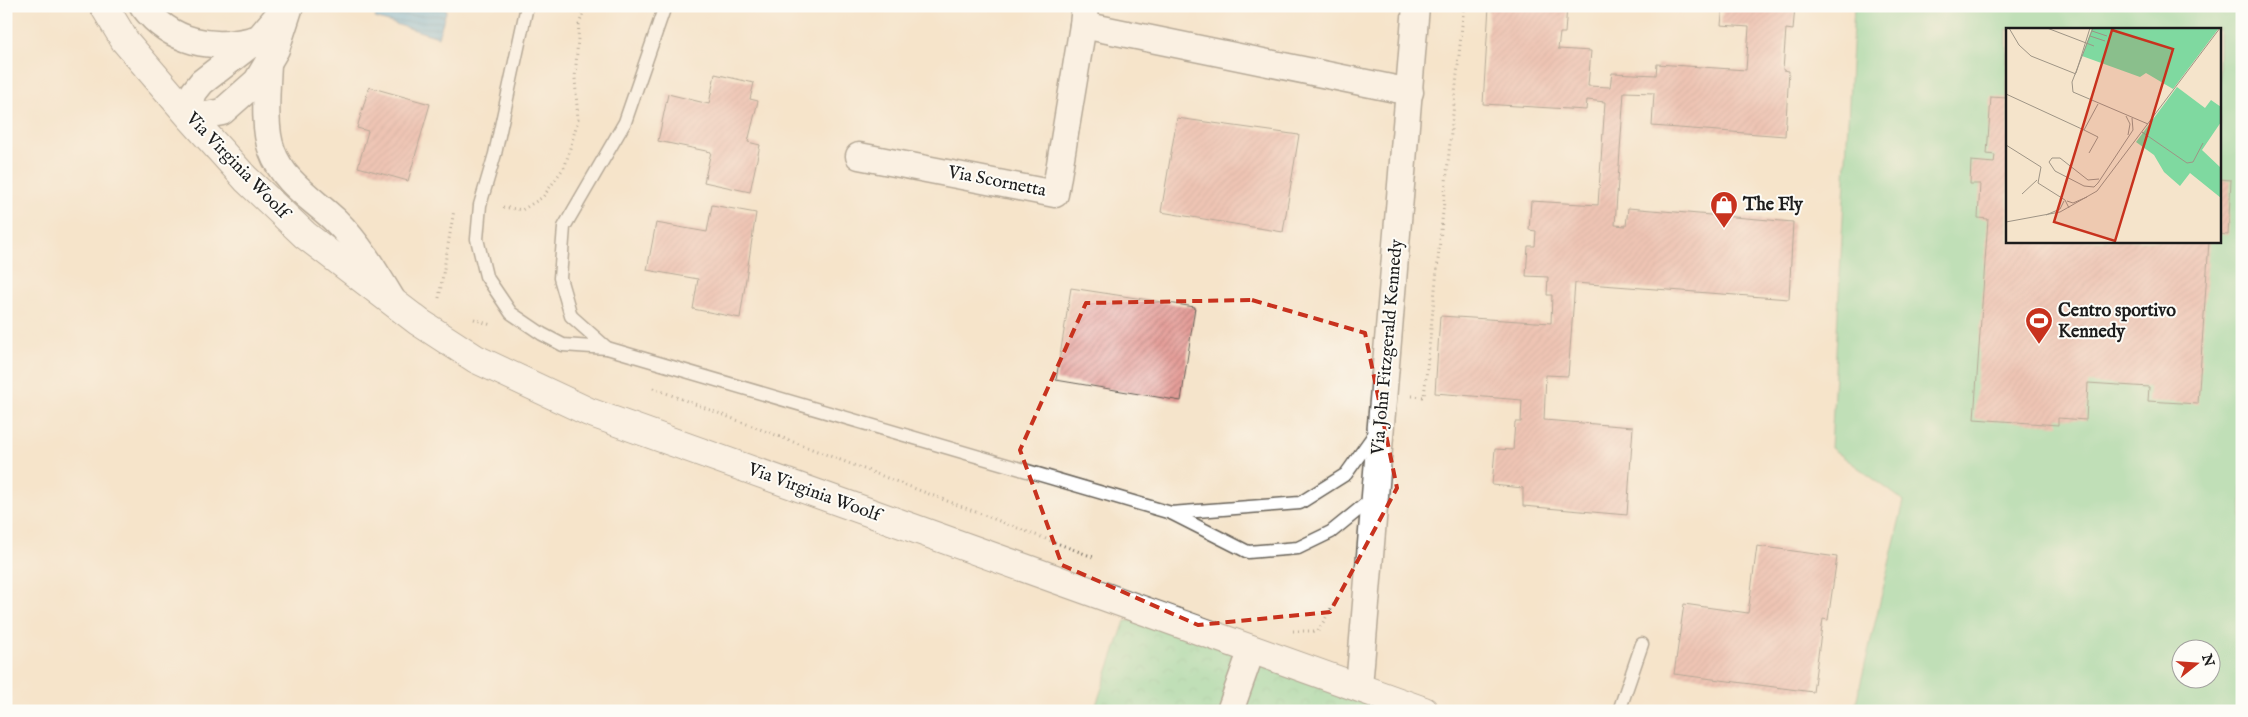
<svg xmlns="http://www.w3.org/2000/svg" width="2248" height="717" viewBox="0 0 2248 717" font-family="'IM FELL English',serif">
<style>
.green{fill:#7fd9a0;stroke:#4e7a5e;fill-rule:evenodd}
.park{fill:url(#park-crowns);stroke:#4e7a5e}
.water{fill:url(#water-rules);stroke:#3e667c}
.building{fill:url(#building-hatch)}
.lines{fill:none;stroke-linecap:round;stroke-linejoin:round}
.lane-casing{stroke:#686259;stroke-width:15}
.street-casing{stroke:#686259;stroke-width:29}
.secondary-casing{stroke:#686259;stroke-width:30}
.path{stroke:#686259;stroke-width:3;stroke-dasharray:1 4;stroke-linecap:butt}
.lane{stroke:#fff;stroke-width:12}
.street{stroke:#fff;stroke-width:26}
.secondary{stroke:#fff;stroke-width:28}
.marked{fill:none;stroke:#c8321e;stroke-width:4;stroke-dasharray:10 6;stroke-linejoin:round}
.labels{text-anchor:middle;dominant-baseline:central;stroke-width:4;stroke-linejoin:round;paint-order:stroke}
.street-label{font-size:18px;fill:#1c1c1c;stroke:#fdfcf7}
.poi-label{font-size:18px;font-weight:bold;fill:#1c1c1c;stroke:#fdfcf7;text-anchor:start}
.inset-road{fill:none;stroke:#9e9485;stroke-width:1}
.view{fill:#c8321e;fill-opacity:0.15;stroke:#c8321e;stroke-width:2.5}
.inset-edge{fill:none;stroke:#1c1c1c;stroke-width:2.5}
</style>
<defs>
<pattern id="park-crowns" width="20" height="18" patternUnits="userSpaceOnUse" patternTransform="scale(1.25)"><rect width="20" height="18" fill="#7fd9a0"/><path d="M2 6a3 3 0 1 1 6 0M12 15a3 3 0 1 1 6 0" fill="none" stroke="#6dba89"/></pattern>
<pattern id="water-rules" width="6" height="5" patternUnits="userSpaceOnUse" patternTransform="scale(1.25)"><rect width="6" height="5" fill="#61b0db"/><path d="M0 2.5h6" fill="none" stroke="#4f8eb1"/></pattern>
<pattern id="building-hatch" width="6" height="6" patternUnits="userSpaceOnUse" patternTransform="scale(1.25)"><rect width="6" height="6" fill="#e59e99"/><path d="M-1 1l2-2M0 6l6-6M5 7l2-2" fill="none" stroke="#b9807c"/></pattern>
</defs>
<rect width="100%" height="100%" fill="#fdfcf7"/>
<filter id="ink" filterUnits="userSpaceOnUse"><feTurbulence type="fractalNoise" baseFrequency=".02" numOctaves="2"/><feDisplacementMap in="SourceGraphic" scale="10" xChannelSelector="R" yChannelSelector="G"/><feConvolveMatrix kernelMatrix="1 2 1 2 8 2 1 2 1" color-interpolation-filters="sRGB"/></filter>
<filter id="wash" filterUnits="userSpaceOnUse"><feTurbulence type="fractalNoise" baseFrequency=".0096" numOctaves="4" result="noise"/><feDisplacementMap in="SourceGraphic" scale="20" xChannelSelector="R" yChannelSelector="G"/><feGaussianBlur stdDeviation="1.12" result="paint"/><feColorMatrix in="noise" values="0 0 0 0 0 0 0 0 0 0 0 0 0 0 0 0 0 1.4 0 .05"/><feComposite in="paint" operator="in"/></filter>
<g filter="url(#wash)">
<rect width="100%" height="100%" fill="#f5e4cb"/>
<path class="green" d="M 1854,6 L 2242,6 L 2242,711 L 1854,711 L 1904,501 L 1831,448 ZM 2007,29 L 2219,29 L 2219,241 L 2007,241 ZM 2180,650 L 2210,650 L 2210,680 L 2180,680 Z"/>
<path class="park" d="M 1184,619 L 1440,711 L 1094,711 L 1125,621 Z"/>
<path class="water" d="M 379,6 L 436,6 L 447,9 L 438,37 L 375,18 Z"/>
<g id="blocks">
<g class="building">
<path d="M 1489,6 L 1567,6 L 1565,33 L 1560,33 L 1558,49 L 1591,51 L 1588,86 L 1610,87 L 1612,73 L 1656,75 L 1657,64 L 1746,70 L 1749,27 L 1721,25 L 1723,6 L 1795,6 L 1793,30 L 1786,29 L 1783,70 L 1789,71 L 1785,136 L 1652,126 L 1654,93 L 1624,92 L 1615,225 L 1626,226 L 1628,208 L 1793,222 L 1789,299 L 1575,283 L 1568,376 L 1546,375 L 1544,420 L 1633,427 L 1627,515 L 1523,506 L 1523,488 L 1492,485 L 1495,449 L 1513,450 L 1515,422 L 1521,422 L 1522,400 L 1435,393 L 1440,316 L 1551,323 L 1552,295 L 1547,295 L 1548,277 L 1526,276 L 1528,246 L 1535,246 L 1536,231 L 1529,230 L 1531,201 L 1598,205 L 1605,102 L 1587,100 L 1586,110 L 1483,104 Z"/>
<path d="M 715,74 L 754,83 L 750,99 L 758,101 L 748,142 L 760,145 L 750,192 L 704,182 L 711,152 L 658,141 L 668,94 L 709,104 Z"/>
<path d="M 369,87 L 430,104 L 408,181 L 358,167 L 368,131 L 357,128 Z"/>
<path d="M 1991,97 L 2007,98 L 2007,241 L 2209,241 L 2198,404 L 2148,401 L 2149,387 L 2088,383 L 2086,420 L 2058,418 L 2058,425 L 1974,419 L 1988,219 L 1978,218 L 1980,184 L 1970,184 L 1971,161 L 1994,163 L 1995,155 L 1987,154 Z"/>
<path d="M 1177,118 L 1299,135 L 1283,232 L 1161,212 Z"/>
<path d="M 2219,179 L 2231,180 L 2228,235 L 2219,234 Z"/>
<path d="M 712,205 L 756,213 L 740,318 L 693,309 L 698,279 L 647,270 L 656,223 L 707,232 Z"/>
<path d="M 1071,288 L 1195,307 L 1181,401 L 1056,380 Z"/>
<path d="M 1757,546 L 1837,557 L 1828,620 L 1823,619 L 1813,692 L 1674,674 L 1684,604 L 1748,613 Z"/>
</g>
</g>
</g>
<g filter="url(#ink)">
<use href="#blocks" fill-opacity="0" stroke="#686259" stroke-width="1"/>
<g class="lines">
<defs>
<g id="lane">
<path d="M 527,6 L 495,154 L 480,205 L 477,239 L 486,276 L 511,313 L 542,334 L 563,345 L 607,348 L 1171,513 L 1248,552 L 1298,548 L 1331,532 L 1374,497"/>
<path d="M 607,348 L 571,316 L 560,278 L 564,227 L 625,122 L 665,6"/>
<path d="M 1171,513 L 1300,503 L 1346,474 L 1376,432"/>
<path d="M 1619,711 L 1642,644"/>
</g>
<g id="street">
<path d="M 143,6 C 171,43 213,51 256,39"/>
<path d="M 286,6 L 259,38 L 202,82 L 194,92 L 191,101 L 191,118 L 222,112 L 257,81 L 276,49 L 290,6"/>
<path d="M 1085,6 L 1083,25 L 1410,92"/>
<path d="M 268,63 C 267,88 263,128 272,151 C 283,182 313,199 336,221 C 359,244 376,273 393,301"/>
<path d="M 859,156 L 1055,194 L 1083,25"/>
<path d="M 1359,687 L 1416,6"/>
<path d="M 1230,711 L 1252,649"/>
</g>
<path id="secondary" d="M 104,6 L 125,41 L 191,118 L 246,179 L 305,235 L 419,322 L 476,359 L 589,412 L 1424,711"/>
</defs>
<use href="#lane" class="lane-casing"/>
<use href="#street" class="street-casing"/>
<use href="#secondary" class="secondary-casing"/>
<g class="path">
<path d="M 503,207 L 522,210 L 543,197 L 565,166 L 578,120 L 575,78 L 579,25 L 585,6"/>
<path d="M 439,298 L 454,210"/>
<path d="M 474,319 L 491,325"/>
<path d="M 653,388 L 1093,557"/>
<path d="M 1412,396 L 1424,397 L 1464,6"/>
<path d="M 1293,631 L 1318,631 L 1335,602"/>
</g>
<use href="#lane" class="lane"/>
<use href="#street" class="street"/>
<use href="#secondary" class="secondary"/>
</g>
</g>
<path d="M0 0H2248V717H0ZM 1252,300 L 1365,333 L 1397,488 L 1330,612 L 1198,625 L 1062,565 L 1020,450 L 1086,303 Z" fill="#f5e4cb" fill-opacity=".55" fill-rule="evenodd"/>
<path class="marked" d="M 1252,300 L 1365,333 L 1397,488 L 1330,612 L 1198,625 L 1062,565 L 1020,450 L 1086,303 Z"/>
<defs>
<symbol id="shop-pin" viewBox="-11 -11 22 30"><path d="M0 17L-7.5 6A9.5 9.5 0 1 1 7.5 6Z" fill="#c8321e" stroke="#fdfcf7"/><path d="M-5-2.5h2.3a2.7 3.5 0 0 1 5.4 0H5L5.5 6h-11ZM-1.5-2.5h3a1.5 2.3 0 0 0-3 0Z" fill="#fff"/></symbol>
<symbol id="stadium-pin" viewBox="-11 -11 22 30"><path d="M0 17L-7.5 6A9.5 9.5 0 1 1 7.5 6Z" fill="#c8321e" stroke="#fdfcf7"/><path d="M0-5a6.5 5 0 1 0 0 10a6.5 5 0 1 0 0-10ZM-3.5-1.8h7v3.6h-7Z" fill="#fff"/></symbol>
</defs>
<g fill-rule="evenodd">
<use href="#shop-pin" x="1708" y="189" width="32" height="43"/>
<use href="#stadium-pin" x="2023" y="305" width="32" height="43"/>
</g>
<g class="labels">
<g class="street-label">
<text transform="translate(237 166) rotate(46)">Via Virginia Woolf</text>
<text transform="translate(997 182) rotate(11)">Via Scornetta</text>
<text transform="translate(1388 347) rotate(-85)">Via John Fitzgerald Kennedy</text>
<text transform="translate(814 493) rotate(20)">Via Virginia Woolf</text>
</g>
<g class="poi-label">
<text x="1743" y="205">The Fly</text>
<text x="2058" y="311">Centro sportivo<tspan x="2058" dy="21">Kennedy</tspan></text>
</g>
</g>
<g transform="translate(2006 28)">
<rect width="215" height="215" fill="#f5e4cb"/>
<path d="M 86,0 L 213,0 L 167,61 L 140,45 L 134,49 L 76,28 Z" fill="#7fd9a0"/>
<path d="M 171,59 L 199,80 L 205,72 L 215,79 L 215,94 L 196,122 L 215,140 L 215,170 L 184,145 L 174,158 L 158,144 L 148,127 L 130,114 Z" fill="#7fd9a0"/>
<path class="inset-road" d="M 3,0 L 13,17 L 25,28 L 70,46M 41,0 L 88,18M 87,0 L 66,54 L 67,64 L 142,96M 86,3 L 101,8M 84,8 L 99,13M 70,45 L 84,0M 0,66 L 78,102 L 92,76M 120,88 L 124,96 L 122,107M 78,102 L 92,109 L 83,125M 136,104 L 181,135 L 187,134 L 197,115M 0,117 L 35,139 L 32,155 L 59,172 L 63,180M 93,151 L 82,152 L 54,130 L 46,130 L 43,134 L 49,143 L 78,158 L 88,159 L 92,155 L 127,102 L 126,90M 16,166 L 31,152M 61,173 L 67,175 L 81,169M 40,187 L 54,181 L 58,173M 0,194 L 54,184 L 91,163 L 214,0"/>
<path class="view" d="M 106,2 L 167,21 L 109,213 L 48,194 Z"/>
<rect width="215" height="215" class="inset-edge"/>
</g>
<rect width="2248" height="717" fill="none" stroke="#fdfcf7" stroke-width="25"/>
<g transform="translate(2196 664) rotate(73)"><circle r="24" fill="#fdfcf7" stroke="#a3a29f"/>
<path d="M0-4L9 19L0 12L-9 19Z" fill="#c8321e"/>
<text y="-8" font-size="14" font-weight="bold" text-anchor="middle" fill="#1c1c1c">N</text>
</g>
</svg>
